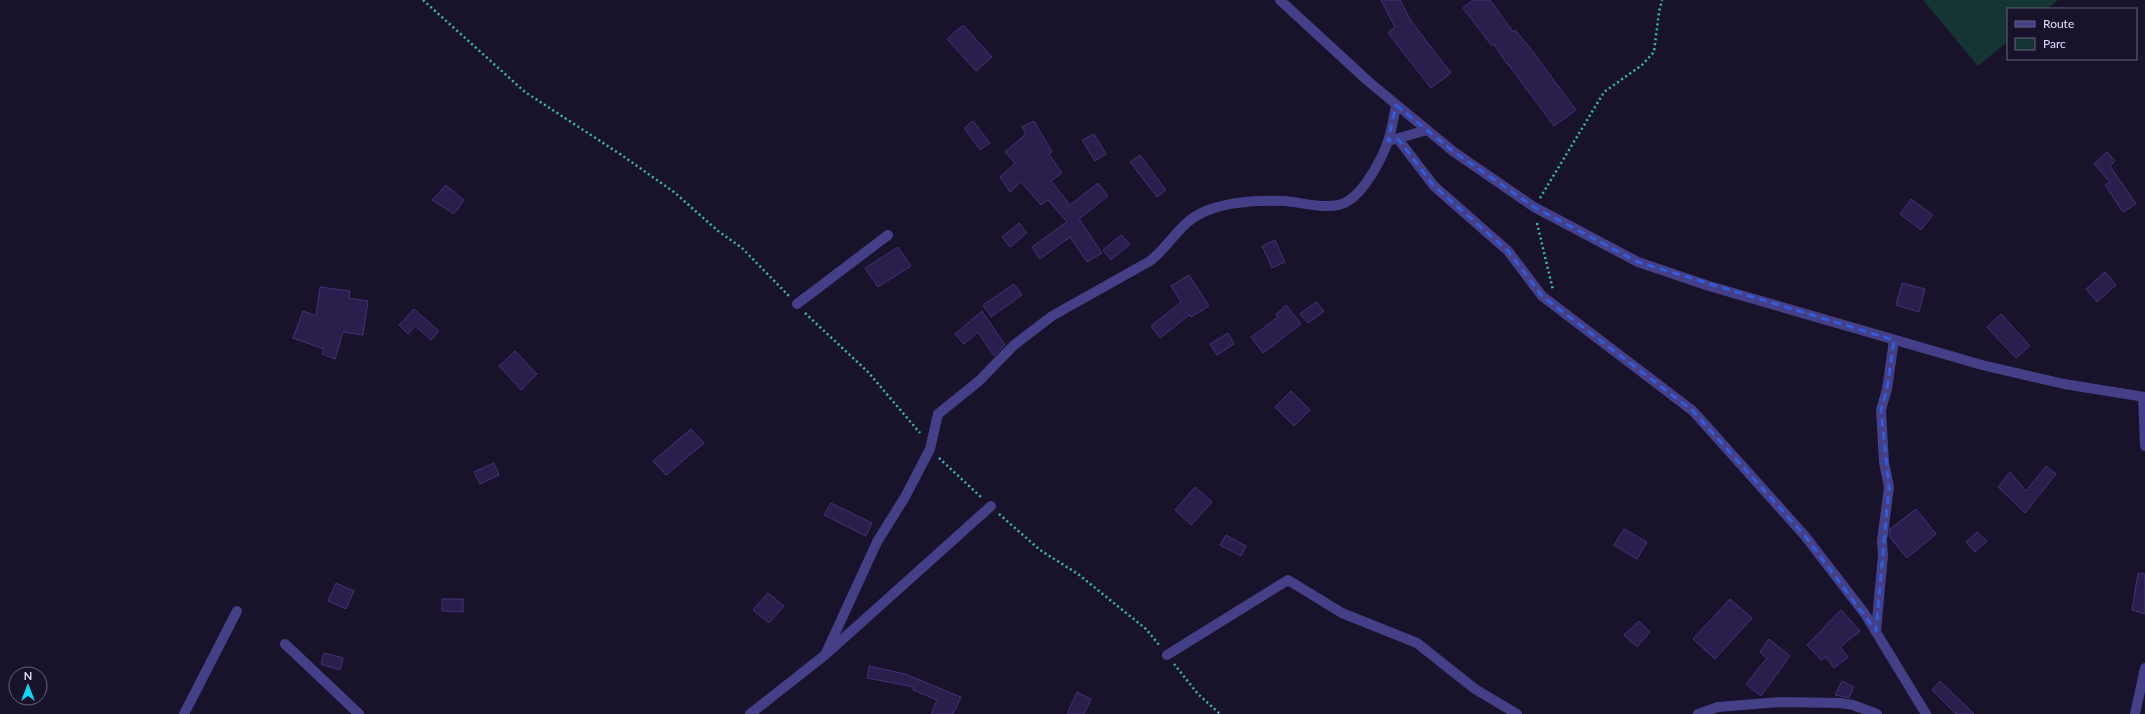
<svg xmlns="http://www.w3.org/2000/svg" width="2145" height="714" viewBox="0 0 2145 714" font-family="Lato,sans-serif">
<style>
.green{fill:#153535}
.building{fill:#2a1f4c;stroke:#423277}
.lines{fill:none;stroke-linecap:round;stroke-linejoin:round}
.path{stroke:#36bab8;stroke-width:2.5;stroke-dasharray:2 3;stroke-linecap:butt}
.street{stroke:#453f88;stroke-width:10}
.marked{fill:none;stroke:#315cdc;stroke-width:3;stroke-dasharray:8 5;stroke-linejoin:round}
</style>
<rect width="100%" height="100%" fill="#18122b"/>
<path class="green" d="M 1923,0 L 2058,0 L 2047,9 L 2008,9 L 2008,41 L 1978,66 Z"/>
<g class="building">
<path d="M 1381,0 L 1400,0 L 1411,21 L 1451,73 L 1431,88 L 1388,33 L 1395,27 Z"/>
<path d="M 1473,0 L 1490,0 L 1513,32 L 1515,30 L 1530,48 L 1576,110 L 1554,126 L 1508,64 L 1507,64 L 1494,44 L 1492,46 L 1463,8 Z"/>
<path d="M 963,25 L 992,57 L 976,71 L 947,39 Z"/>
<path d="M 973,121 L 990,143 L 980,150 L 964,128 Z"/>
<path d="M 1034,121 L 1052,152 L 1049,154 L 1062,173 L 1051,181 L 1070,205 L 1098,183 L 1108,196 L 1079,219 L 1102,253 L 1087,262 L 1070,237 L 1040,259 L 1032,247 L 1067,222 L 1048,200 L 1041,205 L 1021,182 L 1010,192 L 1000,177 L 1015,163 L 1005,152 L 1026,134 L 1022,127 Z"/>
<path d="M 1094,134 L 1106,154 L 1095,161 L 1082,140 Z"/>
<path d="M 2107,152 L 2115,161 L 2110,166 L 2136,204 L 2123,212 L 2105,185 L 2110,182 L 2094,164 Z"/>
<path d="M 1140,155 L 1166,190 L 1157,197 L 1130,162 Z"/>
<path d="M 446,185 L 464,200 L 454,214 L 432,200 Z"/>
<path d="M 1911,199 L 1933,215 L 1921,230 L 1900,214 Z"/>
<path d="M 1019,223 L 1027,233 L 1010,247 L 1002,237 Z"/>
<path d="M 1121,235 L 1130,244 L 1111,260 L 1103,250 Z"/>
<path d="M 1275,240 L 1285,262 L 1272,268 L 1262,246 Z"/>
<path d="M 898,247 L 911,266 L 878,287 L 865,268 Z"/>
<path d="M 2105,272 L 2116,285 L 2097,302 L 2086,289 Z"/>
<path d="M 1189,275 L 1209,306 L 1191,317 L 1189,315 L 1160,338 L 1151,326 L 1181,302 L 1171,286 Z"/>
<path d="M 1902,283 L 1925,289 L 1919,312 L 1896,305 Z"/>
<path d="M 1014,284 L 1022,295 L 991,317 L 983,305 Z"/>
<path d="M 320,287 L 350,291 L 349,298 L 368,301 L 363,335 L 343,332 L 335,359 L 322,354 L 324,349 L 293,338 L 303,311 L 316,316 Z"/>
<path d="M 1316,302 L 1324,311 L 1308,323 L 1300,314 Z"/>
<path d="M 1286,305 L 1301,324 L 1263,353 L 1251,337 L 1278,317 L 1276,314 Z"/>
<path d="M 414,309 L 439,331 L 431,340 L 415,326 L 408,334 L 399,325 Z"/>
<path d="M 982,311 L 1005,345 L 994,356 L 978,332 L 964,344 L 955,334 Z"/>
<path d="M 2001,314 L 2030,346 L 2016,358 L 1987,327 Z"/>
<path d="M 1228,333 L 1234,344 L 1217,355 L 1210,344 Z"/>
<path d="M 515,351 L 537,374 L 521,390 L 499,366 Z"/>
<path d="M 1291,391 L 1310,410 L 1294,426 L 1275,407 Z"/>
<path d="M 691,429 L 704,443 L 666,475 L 653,461 Z"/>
<path d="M 494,463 L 499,475 L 480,484 L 474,472 Z"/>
<path d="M 2046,466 L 2056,474 L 2025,513 L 1998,487 L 2010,472 L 2026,491 Z"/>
<path d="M 1195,487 L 1212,502 L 1191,525 L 1175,510 Z"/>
<path d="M 831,503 L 872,523 L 866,536 L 824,515 Z"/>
<path d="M 1916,509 L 1936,534 L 1907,558 L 1889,536 L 1890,529 Z"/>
<path d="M 1624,529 L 1647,542 L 1637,559 L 1614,545 Z"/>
<path d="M 1977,532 L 1987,541 L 1975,552 L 1966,542 Z"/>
<path d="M 1226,535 L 1246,546 L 1241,556 L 1220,545 Z"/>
<path d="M 2138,573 L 2145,574 L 2145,614 L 2132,610 Z"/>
<path d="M 336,583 L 354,591 L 346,609 L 328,601 Z"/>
<path d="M 768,593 L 784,606 L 769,623 L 753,610 Z"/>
<path d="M 442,599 L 463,599 L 463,612 L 442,611 Z"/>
<path d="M 1730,599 L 1752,618 L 1715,659 L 1693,639 Z"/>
<path d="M 1841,610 L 1860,631 L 1840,647 L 1848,657 L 1834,668 L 1826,657 L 1821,660 L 1807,645 Z"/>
<path d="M 1639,621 L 1650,632 L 1637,647 L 1624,635 Z"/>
<path d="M 1769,639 L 1790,656 L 1761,696 L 1746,684 L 1767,658 L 1760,652 Z"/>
<path d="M 324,653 L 343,658 L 340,670 L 321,664 Z"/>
<path d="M 869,666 L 905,674 L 961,697 L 953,714 L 931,714 L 937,700 L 913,690 L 914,687 L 867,678 Z"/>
<path d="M 1842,681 L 1854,687 L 1849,698 L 1835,695 Z"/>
<path d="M 1940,681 L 1974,714 L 1956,714 L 1932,690 Z"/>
<path d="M 1077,692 L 1091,699 L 1084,714 L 1067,714 Z"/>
</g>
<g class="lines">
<g class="path">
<path d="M 423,0 L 525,92 L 620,154 L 674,192 L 718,231 L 742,248 L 789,296"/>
<path d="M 1540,198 L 1604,92 L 1642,65 L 1654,52 L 1659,12 L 1662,0"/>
<path d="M 1537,223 L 1553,290"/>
<path d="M 805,313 L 868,372 L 920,433"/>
<path d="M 939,458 L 982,498"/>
<path d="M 999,514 L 1040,550 L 1078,574 L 1146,629 L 1160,646"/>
<path d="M 1174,664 L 1198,694 L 1220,714"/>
</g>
<g class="street">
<path d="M 1280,0 L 1369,82 L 1454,152 L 1534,207 L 1638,262 L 1709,286 L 1982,365 L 2064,384 L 2145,397"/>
<path d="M 1398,139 L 1434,186 L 1508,251 L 1542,296 L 1693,411 L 1805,536 L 1865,614 L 1926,714"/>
<path d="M 1392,140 L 1427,130"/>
<path d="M 797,304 L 888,235"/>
<path d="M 2143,397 L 2145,446"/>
<path d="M 1876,631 L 1883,555 L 1882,541 L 1889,487 L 1884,462 L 1881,410 L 1887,389 L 1894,340"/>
<path d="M 285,644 L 359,714"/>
<path d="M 825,655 L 877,542 L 905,497 L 930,449 L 938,414 L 979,381 L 1014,345 L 1052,316 L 1150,261 C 1171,245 1179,222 1206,211 C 1230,201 1259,200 1284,201 C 1303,202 1331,212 1348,201 C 1364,192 1382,159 1388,141 C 1392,130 1394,117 1396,105"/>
<path d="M 1167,655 L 1288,580 L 1342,613 L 1417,643 L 1475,689 L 1517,714"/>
<path d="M 184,714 L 237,611"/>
<path d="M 750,714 L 825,655 L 991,506"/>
<path d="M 1698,714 L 1718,707 L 1780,702 L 1840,703 L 1853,705 L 1877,714"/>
<path d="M 2135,714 L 2145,668"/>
</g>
</g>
<path class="marked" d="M 1396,105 L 1454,152 L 1534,207 L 1638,262 L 1894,340 L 1887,389 L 1881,410 L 1889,487 L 1876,631 L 1805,536 L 1693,411 L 1542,296 L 1508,251 L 1434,186 L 1398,139 L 1388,141 Z"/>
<rect x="2007" y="8" width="130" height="52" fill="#18122b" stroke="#69647f"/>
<rect x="2015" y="21" width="20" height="6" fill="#453f88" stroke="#69647f"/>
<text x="2043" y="28" font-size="12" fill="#e3defe">Route</text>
<rect x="2015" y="38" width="20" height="12" fill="#153535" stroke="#69647f"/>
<text x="2043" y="48" font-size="12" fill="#e3defe">Parc</text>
<g transform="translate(28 686)"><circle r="19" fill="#18122b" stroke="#69647f"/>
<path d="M0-3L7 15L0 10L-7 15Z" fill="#11d6f7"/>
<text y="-6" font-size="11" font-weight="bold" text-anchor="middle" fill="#e3defe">N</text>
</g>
</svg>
